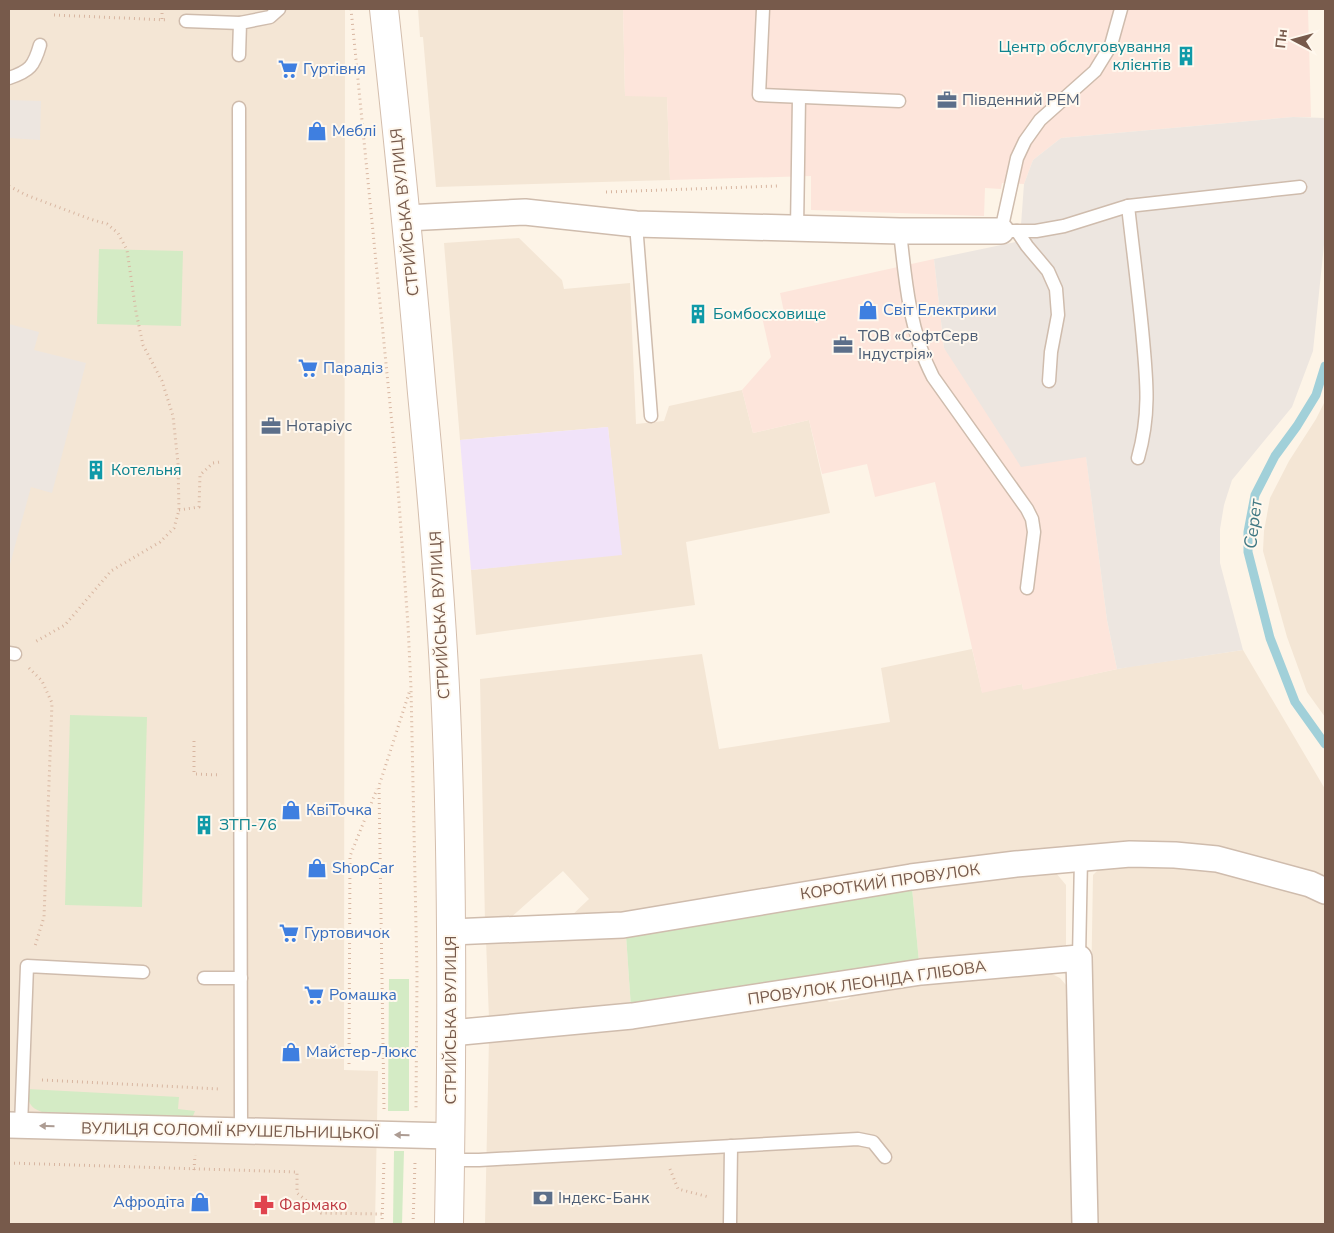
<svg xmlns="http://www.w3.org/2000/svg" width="1334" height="1233" viewBox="0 0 1334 1233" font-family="'Nunito Sans',sans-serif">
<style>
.residential{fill:#f4e6d5}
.commercial{fill:#fde5db}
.industrial{fill:#ede6e0}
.education{fill:#f1e3f9}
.green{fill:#d4ebc5}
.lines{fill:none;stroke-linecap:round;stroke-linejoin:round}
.stream{stroke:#a1d0d9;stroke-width:9}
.lane-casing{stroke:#cfbcad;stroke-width:15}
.street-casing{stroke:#cfbcad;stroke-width:28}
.secondary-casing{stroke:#d4bead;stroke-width:30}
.path{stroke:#d8b6a1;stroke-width:3;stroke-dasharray:1 4;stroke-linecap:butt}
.lane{stroke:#fff;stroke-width:12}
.street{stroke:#fff;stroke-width:25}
.secondary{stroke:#fff;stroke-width:28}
.oneway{fill:#ad9c93}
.labels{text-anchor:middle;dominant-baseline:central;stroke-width:4;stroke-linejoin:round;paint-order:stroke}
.culture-label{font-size:16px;fill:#0d838f;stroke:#fff8ee;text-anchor:start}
.shop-label{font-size:16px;fill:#366cbe;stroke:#fff8ee;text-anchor:start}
.service-label{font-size:16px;fill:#4e5e75;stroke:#fff8ee;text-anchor:start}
.street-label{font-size:16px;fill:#775a4b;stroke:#fff8ee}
.health-label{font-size:16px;fill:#be3a42;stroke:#fff8ee;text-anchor:start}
.water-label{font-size:18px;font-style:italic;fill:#417883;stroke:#fff8ee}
</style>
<rect width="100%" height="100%" fill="#fdf4e7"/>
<g class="residential">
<path d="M 9,9 L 345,9 L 344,1070 L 378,1071 L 375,1224 L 9,1224 Z"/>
<path d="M 418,9 L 623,9 L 625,96 L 667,96 L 670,180 L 436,187 L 423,37 L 420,37 Z"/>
<path d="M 519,238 L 562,280 L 564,289 L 630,283 L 636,424 L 664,421 L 669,406 L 742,390 L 753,433 L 809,420 L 830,513 L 686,542 L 695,605 L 476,635 L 471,570 L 621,554 L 608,427 L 460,440 L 444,243 Z"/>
<path d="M 1325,401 L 1325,717 L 1307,692 L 1287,637 L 1263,551 L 1264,531 L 1270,498 L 1289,461 L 1316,419 Z"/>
<path d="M 972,649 L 982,692 L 1022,684 L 1023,689 L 1127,667 L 1243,650 L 1325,789 L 1325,878 L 1219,848 L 621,915 L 569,918 L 589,899 L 563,871 L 507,921 L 485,922 L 480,679 L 702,654 L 719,749 L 890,722 L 881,668 Z"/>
<path d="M 1172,865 L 1220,872 L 1318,899 L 1325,903 L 1325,1224 L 1098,1224 L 1091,992 L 1093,875 L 1100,868 Z"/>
<path d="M 1056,873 L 1066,885 L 1066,945 L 919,962 L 912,888 Z"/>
<path d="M 626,935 L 631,1008 L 489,1019 L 486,940 Z"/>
<path d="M 1052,974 L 1060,978 L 1066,985 L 1074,1224 L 485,1224 L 489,1038 L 826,999 L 829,1002 L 848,999 L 852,996 L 921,985 Z"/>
</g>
<g class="commercial">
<path d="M 623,9 L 1308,9 L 1311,117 L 1293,117 L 1061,138 L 1033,160 L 1024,184 L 1002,183 L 1001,189 L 985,188 L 984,216 L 811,210 L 811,176 L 670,180 L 667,97 L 625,96 Z"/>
<path d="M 934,259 L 944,348 L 1086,456 L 1107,620 L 1117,669 L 1023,690 L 1022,684 L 982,693 L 935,482 L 875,497 L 867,464 L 822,474 L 809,420 L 753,433 L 742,390 L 771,357 L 762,317 L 784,312 L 780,293 Z"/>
</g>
<g class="industrial">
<path d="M 9,100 L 41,101 L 40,140 L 9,138 Z"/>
<path d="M 1293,117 L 1325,118 L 1325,235 L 1313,351 L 1292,407 L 1232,480 L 1224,505 L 1220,529 L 1220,563 L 1243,650 L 1117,669 L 1107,620 L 1086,457 L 1021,467 L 944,348 L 934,259 L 1035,238 L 1036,226 L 1021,225 L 1024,184 L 1033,160 L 1061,138 Z"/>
<path d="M 9,324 L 39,332 L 34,350 L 86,363 L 52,493 L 31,487 L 9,568 Z"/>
</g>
<path class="education" d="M 608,427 L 622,555 L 471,570 L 460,440 Z"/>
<g class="green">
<path d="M 99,249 L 183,251 L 181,326 L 97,324 Z"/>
<path d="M 70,715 L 147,717 L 142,907 L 65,905 Z"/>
<path d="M 912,888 L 919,962 L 631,1008 L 626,935 Z"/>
<path d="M 389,979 L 409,979 L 409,1111 L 388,1111 Z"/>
<path d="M 27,1089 L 179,1097 L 178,1109 L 195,1111 L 193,1116 L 186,1119 L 42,1112 C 30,1108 27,1101 27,1089 Z"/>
<path d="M 394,1151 L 404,1151 L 402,1224 L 393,1224 Z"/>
</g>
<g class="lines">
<path class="stream" d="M 1325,366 L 1316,395 L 1297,426 L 1275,456 L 1255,495 L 1248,532 L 1248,552 L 1270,638 L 1295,702 L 1325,744"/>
<defs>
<g id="lane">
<path d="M 763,9 L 759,95 L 899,101"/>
<path d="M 1121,9 L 1111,45 L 1095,71 L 1040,120 L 1025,141 L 1017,158 L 1001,231 L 1036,231 L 1064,226 L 1128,206 L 1300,187"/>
<path d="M 186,21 L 240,23"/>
<path d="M 239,55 L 240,23 L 270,17 L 279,9"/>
<path d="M 9,78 C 30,71 34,66 40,45"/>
<path d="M 239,108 L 241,1131"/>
<path d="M 1128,206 C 1133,251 1139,295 1143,340 C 1147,383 1150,415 1138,458"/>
<path d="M 636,224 L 651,416"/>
<path d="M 797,229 L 799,97"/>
<path d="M 900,231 C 905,280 910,333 933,377 L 1027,509 L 1032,519 L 1034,532 L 1027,588"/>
<path d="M 1017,231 L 1027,246 L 1048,271 L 1056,289 L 1058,315 L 1051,352 L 1049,381"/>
<path d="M 9,653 L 15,654"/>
<path d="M 1079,958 L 1081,858"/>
<path d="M 204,978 L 241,978"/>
<path d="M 21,1126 L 27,966 L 143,972"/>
<path d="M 450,1160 L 479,1160 L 858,1139 L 873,1142 L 885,1157"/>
<path d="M 730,1224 L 731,1146"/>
</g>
<g id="street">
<path d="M 406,218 L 525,212 L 636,224 L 900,231 L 1001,231"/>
<path d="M 451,932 L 623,925 L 911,877 L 1016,864 L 1130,854 L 1175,855 L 1217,859 L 1310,884 L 1325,891"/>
<path d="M 451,1033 L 632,1016 L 921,972 L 1079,958 L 1085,1224"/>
<path d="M 9,1125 L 451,1136"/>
</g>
<path id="secondary" d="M 384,9 C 398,137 411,265 422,393 C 433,506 443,620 447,734 C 453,898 452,1061 449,1224"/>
</defs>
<use href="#lane" class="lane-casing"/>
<use href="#street" class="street-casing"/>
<use href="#secondary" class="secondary-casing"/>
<g class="path">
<path d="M 351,9 L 397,475 L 408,625 L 411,688 L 417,974 L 416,1108"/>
<path d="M 54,15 L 168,20"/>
<path d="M 162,19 L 162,9"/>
<path d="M 9,186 L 26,195 L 90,219 L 107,224 L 118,233 L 127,250 L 136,312 L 143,345 L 162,381 L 173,416 L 178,463 L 179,510 L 174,528 L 160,542 L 111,571 L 65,625 L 33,643"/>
<path d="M 606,192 L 777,186"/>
<path d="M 179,510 L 199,507 L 200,475 L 213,463 L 220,462"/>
<path d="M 29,668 L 42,681 L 52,703 L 44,917 L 35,946"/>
<path d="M 194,741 L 194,774 L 221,775"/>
<path d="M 349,1064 L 350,856 L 377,789"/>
<path d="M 42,1080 L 220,1089"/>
<path d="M 384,1109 L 379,786 L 410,690"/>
<path d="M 9,1163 L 297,1172 L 297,1193 L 321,1213 L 382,1214"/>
<path d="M 670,1169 L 678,1189 L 709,1197"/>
<path d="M 194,1170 L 195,1155"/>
<path d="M 382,1224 L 384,1160"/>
<path d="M 413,1224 L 415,1162"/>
</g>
<use href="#lane" class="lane"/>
<use href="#street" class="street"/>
<use href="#secondary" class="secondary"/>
</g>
<defs><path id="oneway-solid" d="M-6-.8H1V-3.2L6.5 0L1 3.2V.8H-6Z" transform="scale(1.25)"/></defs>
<g class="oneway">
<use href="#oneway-solid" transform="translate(47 1126) rotate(-179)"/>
<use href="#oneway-solid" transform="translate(402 1135) rotate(-179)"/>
</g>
<defs>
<symbol id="building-bare" viewBox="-9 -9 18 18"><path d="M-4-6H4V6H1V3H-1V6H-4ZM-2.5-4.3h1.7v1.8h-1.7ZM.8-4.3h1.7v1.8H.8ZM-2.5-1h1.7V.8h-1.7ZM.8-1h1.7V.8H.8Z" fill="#0f9aa8" stroke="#fff8ee" stroke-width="2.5" paint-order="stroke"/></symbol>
<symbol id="supermarket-bare" viewBox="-9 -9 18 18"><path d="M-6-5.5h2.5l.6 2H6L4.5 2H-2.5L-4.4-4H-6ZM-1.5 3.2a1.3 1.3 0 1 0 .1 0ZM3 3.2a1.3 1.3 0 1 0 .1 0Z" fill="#3f7fe0" stroke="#fff8ee" stroke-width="2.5" paint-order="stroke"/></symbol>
<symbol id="office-bare" viewBox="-9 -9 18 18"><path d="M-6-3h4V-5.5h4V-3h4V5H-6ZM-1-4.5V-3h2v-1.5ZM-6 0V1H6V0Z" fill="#5c6f8a" stroke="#fff8ee" stroke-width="2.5" paint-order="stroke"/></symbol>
<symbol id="shop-bare" viewBox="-9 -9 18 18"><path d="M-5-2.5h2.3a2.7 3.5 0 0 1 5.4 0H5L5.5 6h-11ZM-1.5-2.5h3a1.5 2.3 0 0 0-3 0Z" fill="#3f7fe0" stroke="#fff8ee" stroke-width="2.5" paint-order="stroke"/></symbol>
<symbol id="bank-bare" viewBox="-9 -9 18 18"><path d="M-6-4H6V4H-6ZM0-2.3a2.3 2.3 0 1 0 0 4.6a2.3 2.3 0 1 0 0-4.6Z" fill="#5c6f8a" stroke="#fff8ee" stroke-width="2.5" paint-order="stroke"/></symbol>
<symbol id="pharmacy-bare" viewBox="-9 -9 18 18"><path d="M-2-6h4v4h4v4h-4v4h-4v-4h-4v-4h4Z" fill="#e0444e" stroke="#fff8ee" stroke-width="2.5" paint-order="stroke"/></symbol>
</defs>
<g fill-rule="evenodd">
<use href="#building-bare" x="1172" y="42" width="28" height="28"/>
<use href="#supermarket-bare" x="274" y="55" width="28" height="28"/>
<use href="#office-bare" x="933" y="86" width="28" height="28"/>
<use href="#shop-bare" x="303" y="117" width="28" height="28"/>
<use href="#shop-bare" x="854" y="296" width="28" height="28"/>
<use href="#building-bare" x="684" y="300" width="28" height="28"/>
<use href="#office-bare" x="829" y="331" width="28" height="28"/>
<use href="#supermarket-bare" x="294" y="354" width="28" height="28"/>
<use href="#office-bare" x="257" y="412" width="28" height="28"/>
<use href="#building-bare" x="82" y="456" width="28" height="28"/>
<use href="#shop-bare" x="277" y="796" width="28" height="28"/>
<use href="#building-bare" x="190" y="811" width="28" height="28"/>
<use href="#shop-bare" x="303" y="854" width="28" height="28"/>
<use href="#supermarket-bare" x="275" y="919" width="28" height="28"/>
<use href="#supermarket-bare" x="300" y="981" width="28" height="28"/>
<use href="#shop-bare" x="277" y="1038" width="28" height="28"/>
<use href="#bank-bare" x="529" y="1184" width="28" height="28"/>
<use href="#shop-bare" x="186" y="1188" width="28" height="28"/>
<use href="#pharmacy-bare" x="250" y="1191" width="28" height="28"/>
</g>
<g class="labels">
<g class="culture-label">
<text x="1171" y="47" text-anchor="end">Центр обслуговування<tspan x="1171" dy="18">клієнтів</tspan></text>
<text x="713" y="314">Бомбосховище</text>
<text x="111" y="470">Котельня</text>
<text x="219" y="825">ЗТП-76</text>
</g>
<g class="shop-label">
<text x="303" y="69">Гуртівня</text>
<text x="332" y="131">Меблі</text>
<text x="883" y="310">Світ Електрики</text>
<text x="323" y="368">Парадіз</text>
<text x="306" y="810">КвіТочка</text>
<text x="332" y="868">ShopCar</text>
<text x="304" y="933">Гуртовичок</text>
<text x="329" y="995">Ромашка</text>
<text x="306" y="1052">Майстер-Люкс</text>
<text x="185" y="1202" text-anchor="end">Афродіта</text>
</g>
<g class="service-label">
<text x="962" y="100">Південний РЕМ</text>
<text x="858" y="336">ТОВ «СофтСерв<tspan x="858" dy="18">Індустрія»</tspan></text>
<text x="286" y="426">Нотаріус</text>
<text x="558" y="1198">Індекс-Банк</text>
</g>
<g class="street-label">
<text transform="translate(405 212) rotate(-96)">СТРИЙСЬКА ВУЛИЦЯ</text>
<text transform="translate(440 615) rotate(-93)">СТРИЙСЬКА ВУЛИЦЯ</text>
<text transform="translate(890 882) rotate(-8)">КОРОТКИЙ ПРОВУЛОК</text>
<text transform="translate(867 983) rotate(-8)">ПРОВУЛОК ЛЕОНІДА ГЛІБОВА</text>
<text transform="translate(451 1020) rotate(-90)">СТРИЙСЬКА ВУЛИЦЯ</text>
<text transform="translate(230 1131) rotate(1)">ВУЛИЦЯ СОЛОМІЇ КРУШЕЛЬНИЦЬКОЇ</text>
</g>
<g class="health-label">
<text x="279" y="1205">Фармако</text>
</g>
<g class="water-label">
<text transform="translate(1253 524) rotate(-83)">Серет</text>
</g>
</g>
<rect width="1334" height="1233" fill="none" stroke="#775a4b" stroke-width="20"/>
<g transform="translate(1294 40) rotate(276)" stroke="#fff8ee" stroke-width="4" paint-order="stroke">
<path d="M0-4L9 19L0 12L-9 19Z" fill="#775a4b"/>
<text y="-8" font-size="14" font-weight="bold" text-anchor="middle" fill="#775a4b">Пн</text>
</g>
</svg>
